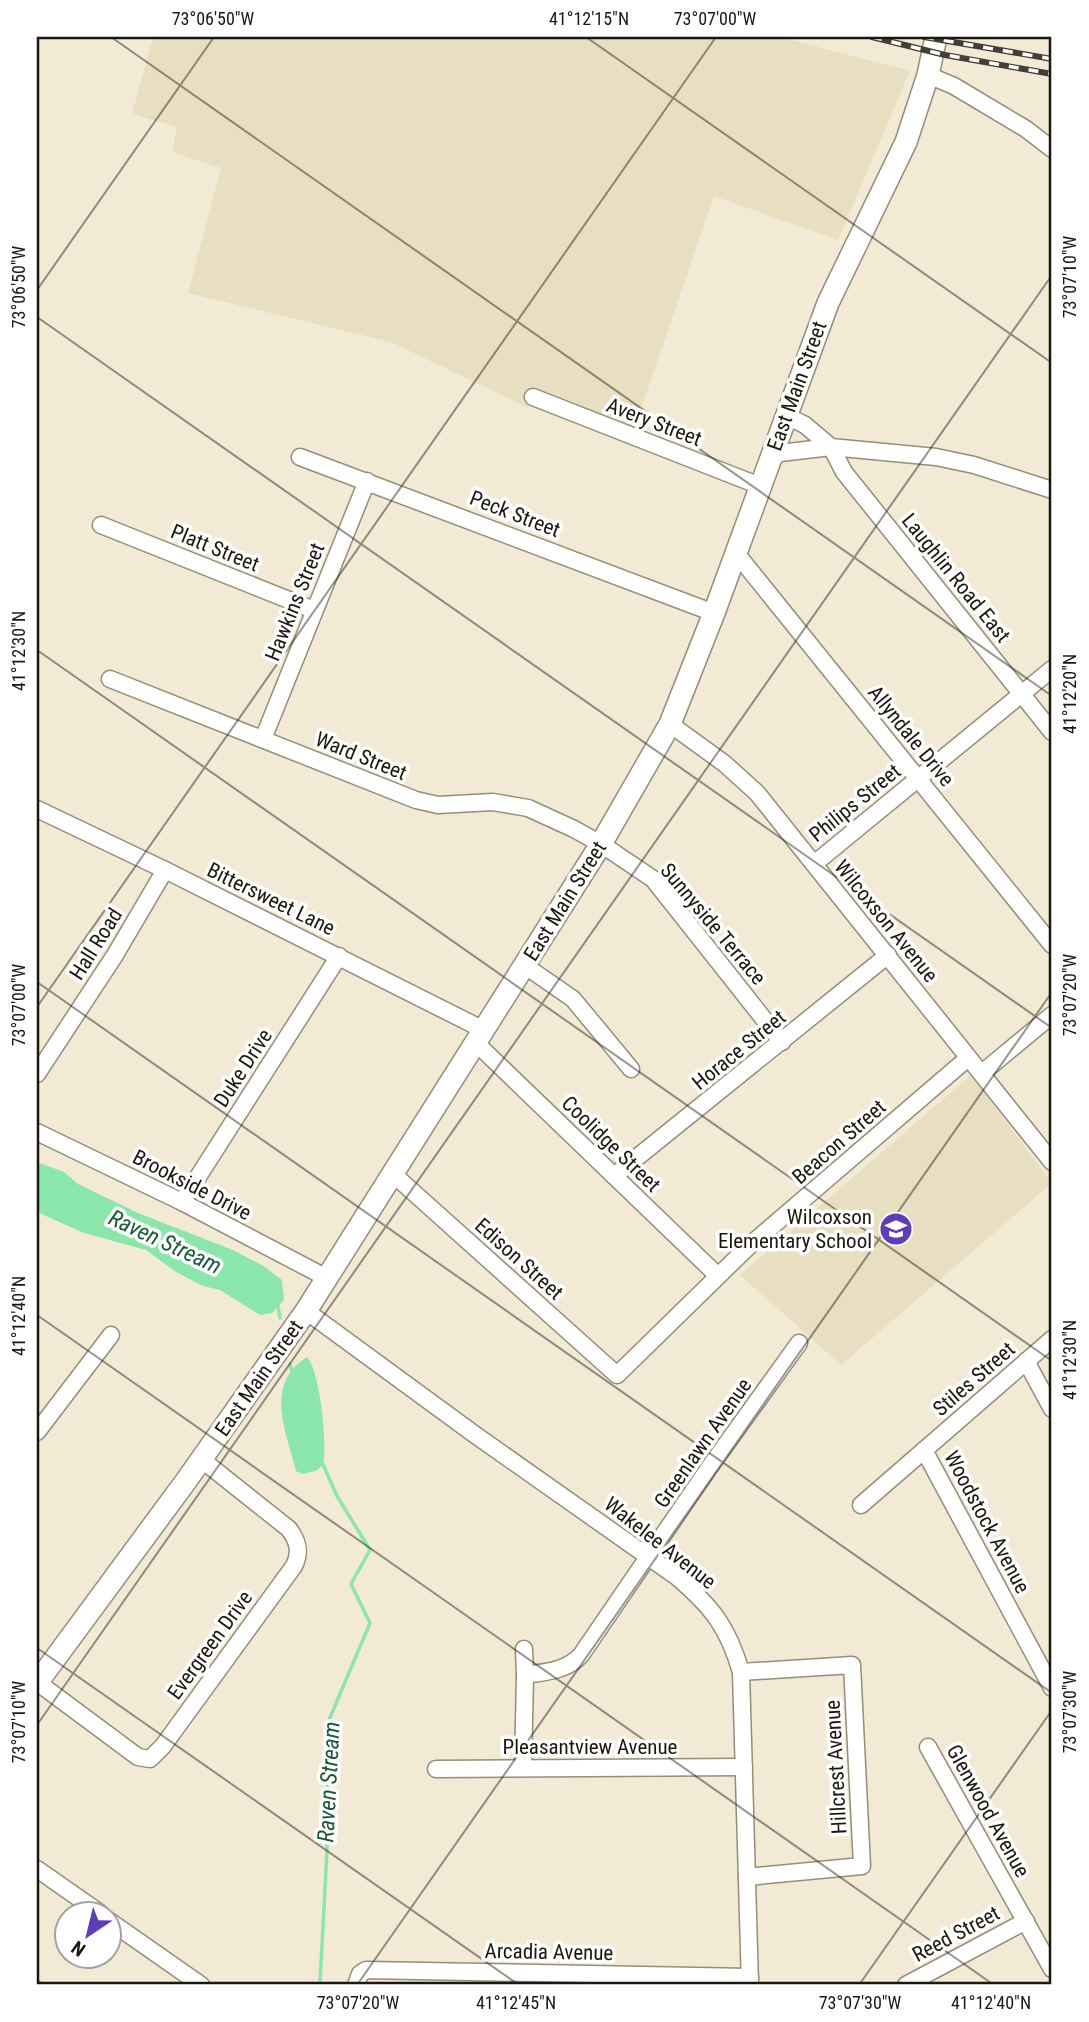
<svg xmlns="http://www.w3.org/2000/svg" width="1089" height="2022" viewBox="0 0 1089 2022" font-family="'Roboto Condensed',sans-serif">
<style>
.built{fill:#e8dec1}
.water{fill:#8be6ac}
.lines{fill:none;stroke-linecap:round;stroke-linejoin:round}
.stream{stroke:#8be6ac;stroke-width:3.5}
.minor-casing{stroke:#948d79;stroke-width:19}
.major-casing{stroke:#948d79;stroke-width:24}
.minor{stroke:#fff;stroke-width:16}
.major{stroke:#fff;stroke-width:21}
.rail-casing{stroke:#433f34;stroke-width:6}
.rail{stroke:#fff;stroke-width:3.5;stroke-dasharray:10;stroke-linecap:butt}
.ticks{fill:none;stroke:#1a170f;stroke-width:2;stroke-opacity:0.45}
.labels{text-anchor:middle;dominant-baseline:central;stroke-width:7;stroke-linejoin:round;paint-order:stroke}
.street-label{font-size:21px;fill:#1a170f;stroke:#fff}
.poi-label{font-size:21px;fill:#1a170f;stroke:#fff;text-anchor:end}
.water-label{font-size:23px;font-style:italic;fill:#175a36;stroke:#fff}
.neatline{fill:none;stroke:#1a170f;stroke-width:2.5}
.ticks-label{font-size:18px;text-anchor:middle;fill:#1a170f}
</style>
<rect width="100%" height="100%" fill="#f2ead4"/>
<g class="built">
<path d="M 153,37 L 780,37 L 910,71 L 838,240 L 714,196 L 633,432 L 534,393 L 528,408 L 391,342 L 188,293 L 221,168 L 172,152 L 177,127 L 132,114 Z"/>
<path d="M 971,1075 L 1052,1183 L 841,1365 L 740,1275 Z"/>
</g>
<g class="water">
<path d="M 37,1162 L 64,1172 L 78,1184 L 138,1213 L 233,1250 L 262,1265 L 282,1280 L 284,1300 L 272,1313 L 260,1315 L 220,1290 L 203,1286 L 176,1272 L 146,1250 L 84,1233 L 37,1212 Z"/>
<path d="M 307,1357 C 320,1370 328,1447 323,1465 L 316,1471 L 302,1474 L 296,1471 C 287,1432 263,1385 307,1357 Z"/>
</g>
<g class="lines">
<g class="stream">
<path d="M 278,1306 L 280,1318"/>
<path d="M 290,1364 L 293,1375"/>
<path d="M 320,1983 L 327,1850 L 329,1720 L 370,1623 L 351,1584 L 370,1550 L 337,1496 L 322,1462"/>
</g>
<defs>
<g id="minor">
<path d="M 928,75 L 954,86 L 1026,129 L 1052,149"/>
<path d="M 533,397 L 760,486"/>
<path d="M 785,415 L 805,425 L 831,447 L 936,457 L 974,465 L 1052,490"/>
<path d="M 300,457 L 714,613"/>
<path d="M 769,460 L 780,453 L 831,447 L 844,472 L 1052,732"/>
<path d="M 101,525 L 314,610"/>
<path d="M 736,553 L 1052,945"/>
<path d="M 110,679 L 416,800 L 438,805 L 493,802 L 528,808 L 574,829 L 601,844 L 653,879 L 782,1042"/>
<path d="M 670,724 L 725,764 L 757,793 L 1052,1162"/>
<path d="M 263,739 L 367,481"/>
<path d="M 37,809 L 165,870 L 484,1030"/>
<path d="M 814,864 L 1052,669"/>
<path d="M 524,965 L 573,999 L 631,1069"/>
<path d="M 476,1043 L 717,1275"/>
<path d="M 982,1073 L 1052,1015"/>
<path d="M 37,1074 L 115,955 L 165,870"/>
<path d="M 37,1132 L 182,1202 L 327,1278"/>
<path d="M 393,1174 L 617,1375 L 749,1246 L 968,1058"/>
<path d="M 614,1176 L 888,955"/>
<path d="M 182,1202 L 339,956"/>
<path d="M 306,1311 L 474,1434 L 677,1577 C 712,1607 728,1627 741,1672 L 750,1985"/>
<path d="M 1026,1361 L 1052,1409"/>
<path d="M 37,1432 L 111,1335"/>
<path d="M 924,1450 L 1052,1688"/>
<path d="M 861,1505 L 1052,1339"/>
<path d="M 741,1672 L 852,1665 L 862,1866 L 747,1877"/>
<path d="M 525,1675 C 545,1672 567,1671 581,1655 L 709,1468 L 799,1343"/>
<path d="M 37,1682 L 138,1757 L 150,1759 L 163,1746 L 294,1566 C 301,1552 298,1541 289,1529 L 201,1459"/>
<path d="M 928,1747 L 1052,1969"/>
<path d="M 523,1768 L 525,1675 L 524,1649"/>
<path d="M 436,1769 L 744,1767"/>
<path d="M 37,1869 L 100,1913"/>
<path d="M 108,1920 L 201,1985"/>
<path d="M 356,1985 L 360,1974 L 366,1970 L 750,1977"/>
<path d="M 906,1985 L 1026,1921"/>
</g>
<path id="major" d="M 37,1683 L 186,1481 L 306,1311 L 601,844 L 670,724 L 714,613 L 828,303 L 906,142 L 928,75 L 936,37"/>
</defs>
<use href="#minor" class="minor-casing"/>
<use href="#major" class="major-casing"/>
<use href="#minor" class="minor"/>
<use href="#major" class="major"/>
<defs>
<g id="rail">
<path d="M 872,37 L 945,55 L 1052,74"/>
<path d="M 924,37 L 1052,59"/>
</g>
</defs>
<use href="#rail" class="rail-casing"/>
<use href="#rail" class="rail"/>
</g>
<path class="ticks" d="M 111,37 L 1052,696M 586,37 L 1052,363M 37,290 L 214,37M 37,317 L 1052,1028M 37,650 L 1052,1361M 37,982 L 1052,1693M 37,1007 L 716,37M 37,1315 L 994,1985M 37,1648 L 519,1985M 37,1725 L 1052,275M 37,1980 L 44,1985M 357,1985 L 1052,992M 859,1985 L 1052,1710"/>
<defs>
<symbol id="school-disc" viewBox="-11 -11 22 22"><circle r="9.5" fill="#5e3eb6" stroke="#fff"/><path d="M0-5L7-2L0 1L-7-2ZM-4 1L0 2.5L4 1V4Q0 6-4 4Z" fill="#fff"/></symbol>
</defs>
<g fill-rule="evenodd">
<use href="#school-disc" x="877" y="1210" width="38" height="38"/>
</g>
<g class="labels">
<g class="street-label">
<text transform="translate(797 386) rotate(-70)">East Main Street</text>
<text transform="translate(654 422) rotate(21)">Avery Street</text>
<text transform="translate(515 514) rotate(21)">Peck Street</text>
<text transform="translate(215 548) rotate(22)">Platt Street</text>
<text transform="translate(956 578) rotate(51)">Laughlin Road East</text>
<text transform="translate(295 602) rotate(-68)">Hawkins Street</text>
<text transform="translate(911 736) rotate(51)">Allyndale Drive</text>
<text transform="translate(361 756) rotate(22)">Ward Street</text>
<text transform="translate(855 803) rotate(-39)">Philips Street</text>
<text transform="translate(271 899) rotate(26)">Bittersweet Lane</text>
<text transform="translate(565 901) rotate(-58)">East Main Street</text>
<text transform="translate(886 921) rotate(51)">Wilcoxson Avenue</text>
<text transform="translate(713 924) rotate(50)">Sunnyside Terrace</text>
<text transform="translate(96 944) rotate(-58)">Hall Road</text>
<text transform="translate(739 1050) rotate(-39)">Horace Street</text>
<text transform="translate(243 1068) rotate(-57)">Duke Drive</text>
<text transform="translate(839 1142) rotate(-41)">Beacon Street</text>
<text transform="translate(611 1144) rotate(44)">Coolidge Street</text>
<text transform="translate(192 1185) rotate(27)">Brookside Drive</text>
<text transform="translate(519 1259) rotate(42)">Edison Street</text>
<text transform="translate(259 1378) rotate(-55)">East Main Street</text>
<text transform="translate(974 1379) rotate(-41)">Stiles Street</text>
<text transform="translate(703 1443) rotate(-55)">Greenlawn Avenue</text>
<text transform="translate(987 1522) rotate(62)">Woodstock Avenue</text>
<text transform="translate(660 1543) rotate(38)">Wakelee Avenue</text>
<text transform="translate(210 1645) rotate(-54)">Evergreen Drive</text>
<text x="590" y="1747">Pleasantview Avenue</text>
<text transform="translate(836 1767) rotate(-93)">Hillcrest Avenue</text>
<text transform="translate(988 1811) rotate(61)">Glenwood Avenue</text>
<text transform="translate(956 1934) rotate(-28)">Reed Street</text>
<text transform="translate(549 1952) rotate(1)">Arcadia Avenue</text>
</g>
<g class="poi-label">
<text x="872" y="1217">Wilcoxson<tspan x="872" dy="24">Elementary School</tspan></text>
</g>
<g class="water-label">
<text transform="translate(165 1242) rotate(25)">Raven Stream</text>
<text transform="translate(329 1782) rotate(-87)">Raven Stream</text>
</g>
</g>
<rect width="1089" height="2022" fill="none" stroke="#ffffff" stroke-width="77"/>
<g transform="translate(88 1935) rotate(215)"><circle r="33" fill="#ffffff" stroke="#a3a29f" stroke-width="2"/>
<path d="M0-5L12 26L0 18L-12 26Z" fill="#5e3eb6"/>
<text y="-10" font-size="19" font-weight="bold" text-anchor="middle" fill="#1a170f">N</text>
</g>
<rect x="38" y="38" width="1012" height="1945" class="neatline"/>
<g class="ticks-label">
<text x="213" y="25">73°06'50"W</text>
<text x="589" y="25">41°12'15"N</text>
<text x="715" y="25">73°07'00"W</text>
<text transform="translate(1070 277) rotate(-90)" y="6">73°07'10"W</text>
<text transform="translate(19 287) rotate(-90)" y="6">73°06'50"W</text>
<text transform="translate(19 651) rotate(-90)" y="6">41°12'30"N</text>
<text transform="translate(1070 694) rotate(-90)" y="6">41°12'20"N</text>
<text transform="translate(1070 995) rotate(-90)" y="6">73°07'20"W</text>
<text transform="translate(19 1005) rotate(-90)" y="6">73°07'00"W</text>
<text transform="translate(19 1316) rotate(-90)" y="6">41°12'40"N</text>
<text transform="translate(1070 1360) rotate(-90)" y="6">41°12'30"N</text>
<text transform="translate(1070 1712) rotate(-90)" y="6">73°07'30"W</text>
<text transform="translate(19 1722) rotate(-90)" y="6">73°07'10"W</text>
<text x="358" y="2009">73°07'20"W</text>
<text x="516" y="2009">41°12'45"N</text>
<text x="860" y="2009">73°07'30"W</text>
<text x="991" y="2009">41°12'40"N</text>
</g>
</svg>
